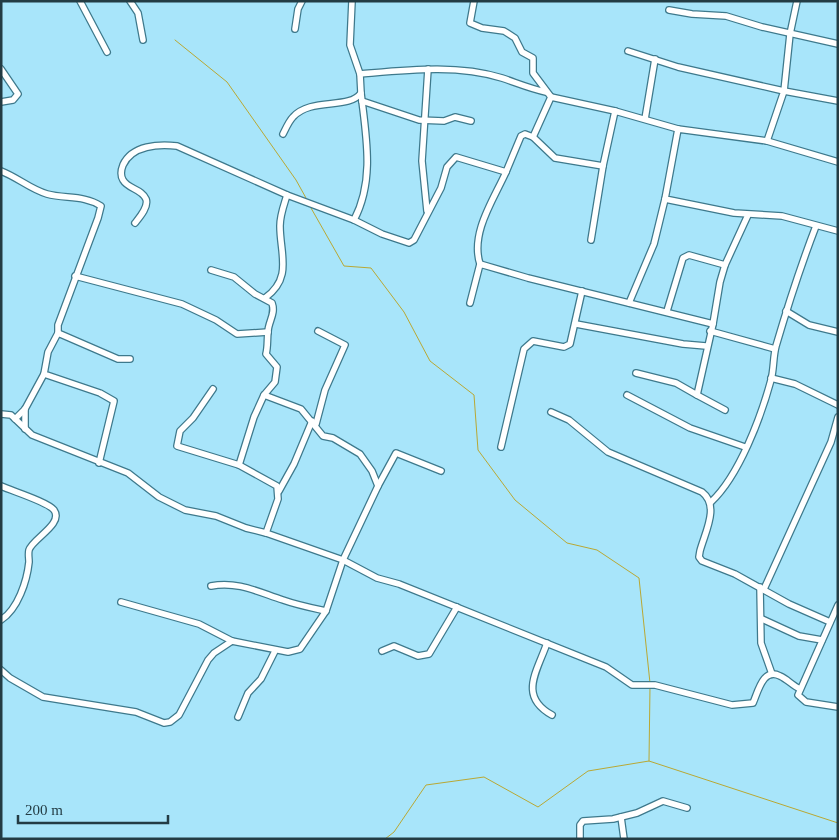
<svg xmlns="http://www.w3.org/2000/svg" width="839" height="840" viewBox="0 0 839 840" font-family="'Times New Roman',serif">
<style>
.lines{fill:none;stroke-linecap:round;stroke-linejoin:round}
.stream{stroke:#b9a833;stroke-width:1}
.street-casing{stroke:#3e798c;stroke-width:8}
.street{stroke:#fff;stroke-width:5.5}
</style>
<rect width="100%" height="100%" fill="#a8e5fa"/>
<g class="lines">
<g class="stream">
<path d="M 175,40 L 227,82 L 296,180 L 306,198"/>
<path d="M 311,208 L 344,266 L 371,268 L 404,312 L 430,361 L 474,395 L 478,450 L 515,500 L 567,543 L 597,550 L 639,578 L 650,683"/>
<path d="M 649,761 L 650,687"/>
<path d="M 385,839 L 394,832 L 426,785 L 484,777 L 538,807 L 588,771 L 649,761 L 838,823"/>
</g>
<defs>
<g id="street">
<path d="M 80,1 L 107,52"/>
<path d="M 130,1 L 138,13 L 143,40"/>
<path d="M 474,1 L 470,23 L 482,28 L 504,31 L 515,38 L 522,52 L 533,58 L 533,73 L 551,97 L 533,137"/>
<path d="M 797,1 L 790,34 L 784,91 L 838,101"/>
<path d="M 669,10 L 692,14 L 726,16 L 762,27 L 838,44"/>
<path d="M 295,29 L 298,9 L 302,1"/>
<path d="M 628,51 L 678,67 L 784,91 L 767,141"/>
<path d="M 1,69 L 18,94 L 13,100 L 1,102"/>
<path d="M 360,74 C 407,70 457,64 502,78 C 517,83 531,89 546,92"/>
<path d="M 551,97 L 615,111"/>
<path d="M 362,101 L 419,120 L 444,121 L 455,117 L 471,121"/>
<path d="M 645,119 L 655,59"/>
<path d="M 283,134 C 286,128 289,121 293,117 C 311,97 349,110 361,93 L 360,74 L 350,45 L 352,1"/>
<path d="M 838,162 L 767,141 L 678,129 L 665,199 L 734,213 L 782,216 L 838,231"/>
<path d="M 1,171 C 17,177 30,189 47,194 C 65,199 84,195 101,206 L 98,218 L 58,325 L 58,333"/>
<path d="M 427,211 L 422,161 L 428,69"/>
<path d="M 354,220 L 382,234 L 409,243 L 414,240 L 441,188 L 447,167 L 456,157 L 506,172 L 521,136 L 525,134 L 533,137 L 555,158 L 603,166 L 615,111 L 678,129"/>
<path d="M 135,223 C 139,218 149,207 146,199 C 142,189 128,189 123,180 C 120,175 121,170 123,165 C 132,145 159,144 177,146 L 287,195 L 354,220 C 375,180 366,136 361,93"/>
<path d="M 591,240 L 603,166"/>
<path d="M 480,264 C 470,233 494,199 506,172"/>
<path d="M 211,270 L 234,277 L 255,294 L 272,303 C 276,314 268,322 268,332 C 267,340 268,346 266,354 L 277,367 L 275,382 L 264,395 L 254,417 L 239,465"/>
<path d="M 75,276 L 182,304 L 216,320 L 237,334 L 268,332"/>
<path d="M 265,298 C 293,278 280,254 280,226 C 280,215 284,205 287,195"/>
<path d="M 470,303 L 480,264 L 528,278 L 713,324 L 720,282 L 725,265 L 748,215"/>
<path d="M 629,303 L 654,244 L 665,199"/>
<path d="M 667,311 L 683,258 L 689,255 L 725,265"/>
<path d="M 786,311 L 809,325 L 838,332"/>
<path d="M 576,324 L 683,344 L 706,346"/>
<path d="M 710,331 L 775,349"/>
<path d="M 636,373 L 676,383 L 697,395 L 713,324"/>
<path d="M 771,378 L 795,384 L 838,405"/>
<path d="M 213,389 L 193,418 L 180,431 L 177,446 L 239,465 L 277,486 L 278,499 L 266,533"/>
<path d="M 627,395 L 690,428 L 745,447"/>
<path d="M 697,395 L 725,410"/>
<path d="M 25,409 L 25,429"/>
<path d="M 551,412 L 569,420 L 608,452 L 702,492 C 720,506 705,532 700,551 L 699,557 L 702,561 L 735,574 L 789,604 L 830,622"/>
<path d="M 1,414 L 11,415 L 32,435 L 128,473 L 159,497 L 185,510 L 216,516 L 246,528 L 266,533 L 343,560 L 377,578 L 399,584 L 606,667 L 632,685 L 655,685 L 732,705 L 753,703 C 758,692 763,667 780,676 C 787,679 792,685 800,689"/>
<path d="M 15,419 L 25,409 L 44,374"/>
<path d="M 316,424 L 325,390 L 345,345 L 318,331"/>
<path d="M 501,447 L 524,349 L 533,341 L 564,347 L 570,344 L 582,291"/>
<path d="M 99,463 L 114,401 L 100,393 L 44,374 L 48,352 L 58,333 L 118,359 L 130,359"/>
<path d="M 1,486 C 12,491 48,502 54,510 C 64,524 32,539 29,550 C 28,554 29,558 29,562 C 27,581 18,609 1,620"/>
<path d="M 378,486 L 396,453 L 441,471"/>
<path d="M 279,491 L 294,464 L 312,421"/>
<path d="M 711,502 C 739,476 761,417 771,380 C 774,369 773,357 776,346 C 788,305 801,265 816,226"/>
<path d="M 211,586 C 238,581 258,592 283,600 C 297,605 312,608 326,611"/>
<path d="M 760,587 L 761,643 L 772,674"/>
<path d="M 764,589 L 831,442 L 838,417"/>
<path d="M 121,602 L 199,624 L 232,641"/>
<path d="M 838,605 L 798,695 L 806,702 L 838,707"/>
<path d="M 762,619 L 799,636 L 822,640"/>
<path d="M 547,643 C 537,672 518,696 552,715"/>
<path d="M 382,651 L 394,646 L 418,656 L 429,654 L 457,607"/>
<path d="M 1,670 L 10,678 L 43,697 L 136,712 L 164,723 L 170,722 L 179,715 L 208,660 L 214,653 L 232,641 L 288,652 L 300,649 L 326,611 L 343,560 L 378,486 L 372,471 L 360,454 L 333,438 L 323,436 L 301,409 L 264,395"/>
<path d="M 238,717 L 248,693 L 261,679 L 275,651"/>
<path d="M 621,817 L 624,839"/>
<path d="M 580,839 L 580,825 L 583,821 L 613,819 L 637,813 L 663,801 L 687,808"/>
</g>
</defs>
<use href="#street" class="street-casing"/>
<use href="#street" class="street"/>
</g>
<rect width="839" height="840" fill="none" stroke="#233c44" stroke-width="5"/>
<path d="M18 815v8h150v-8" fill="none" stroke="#233c44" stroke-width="2.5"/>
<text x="25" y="815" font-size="15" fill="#233c44" stroke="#a8e5fa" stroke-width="4" paint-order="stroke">200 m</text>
</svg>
